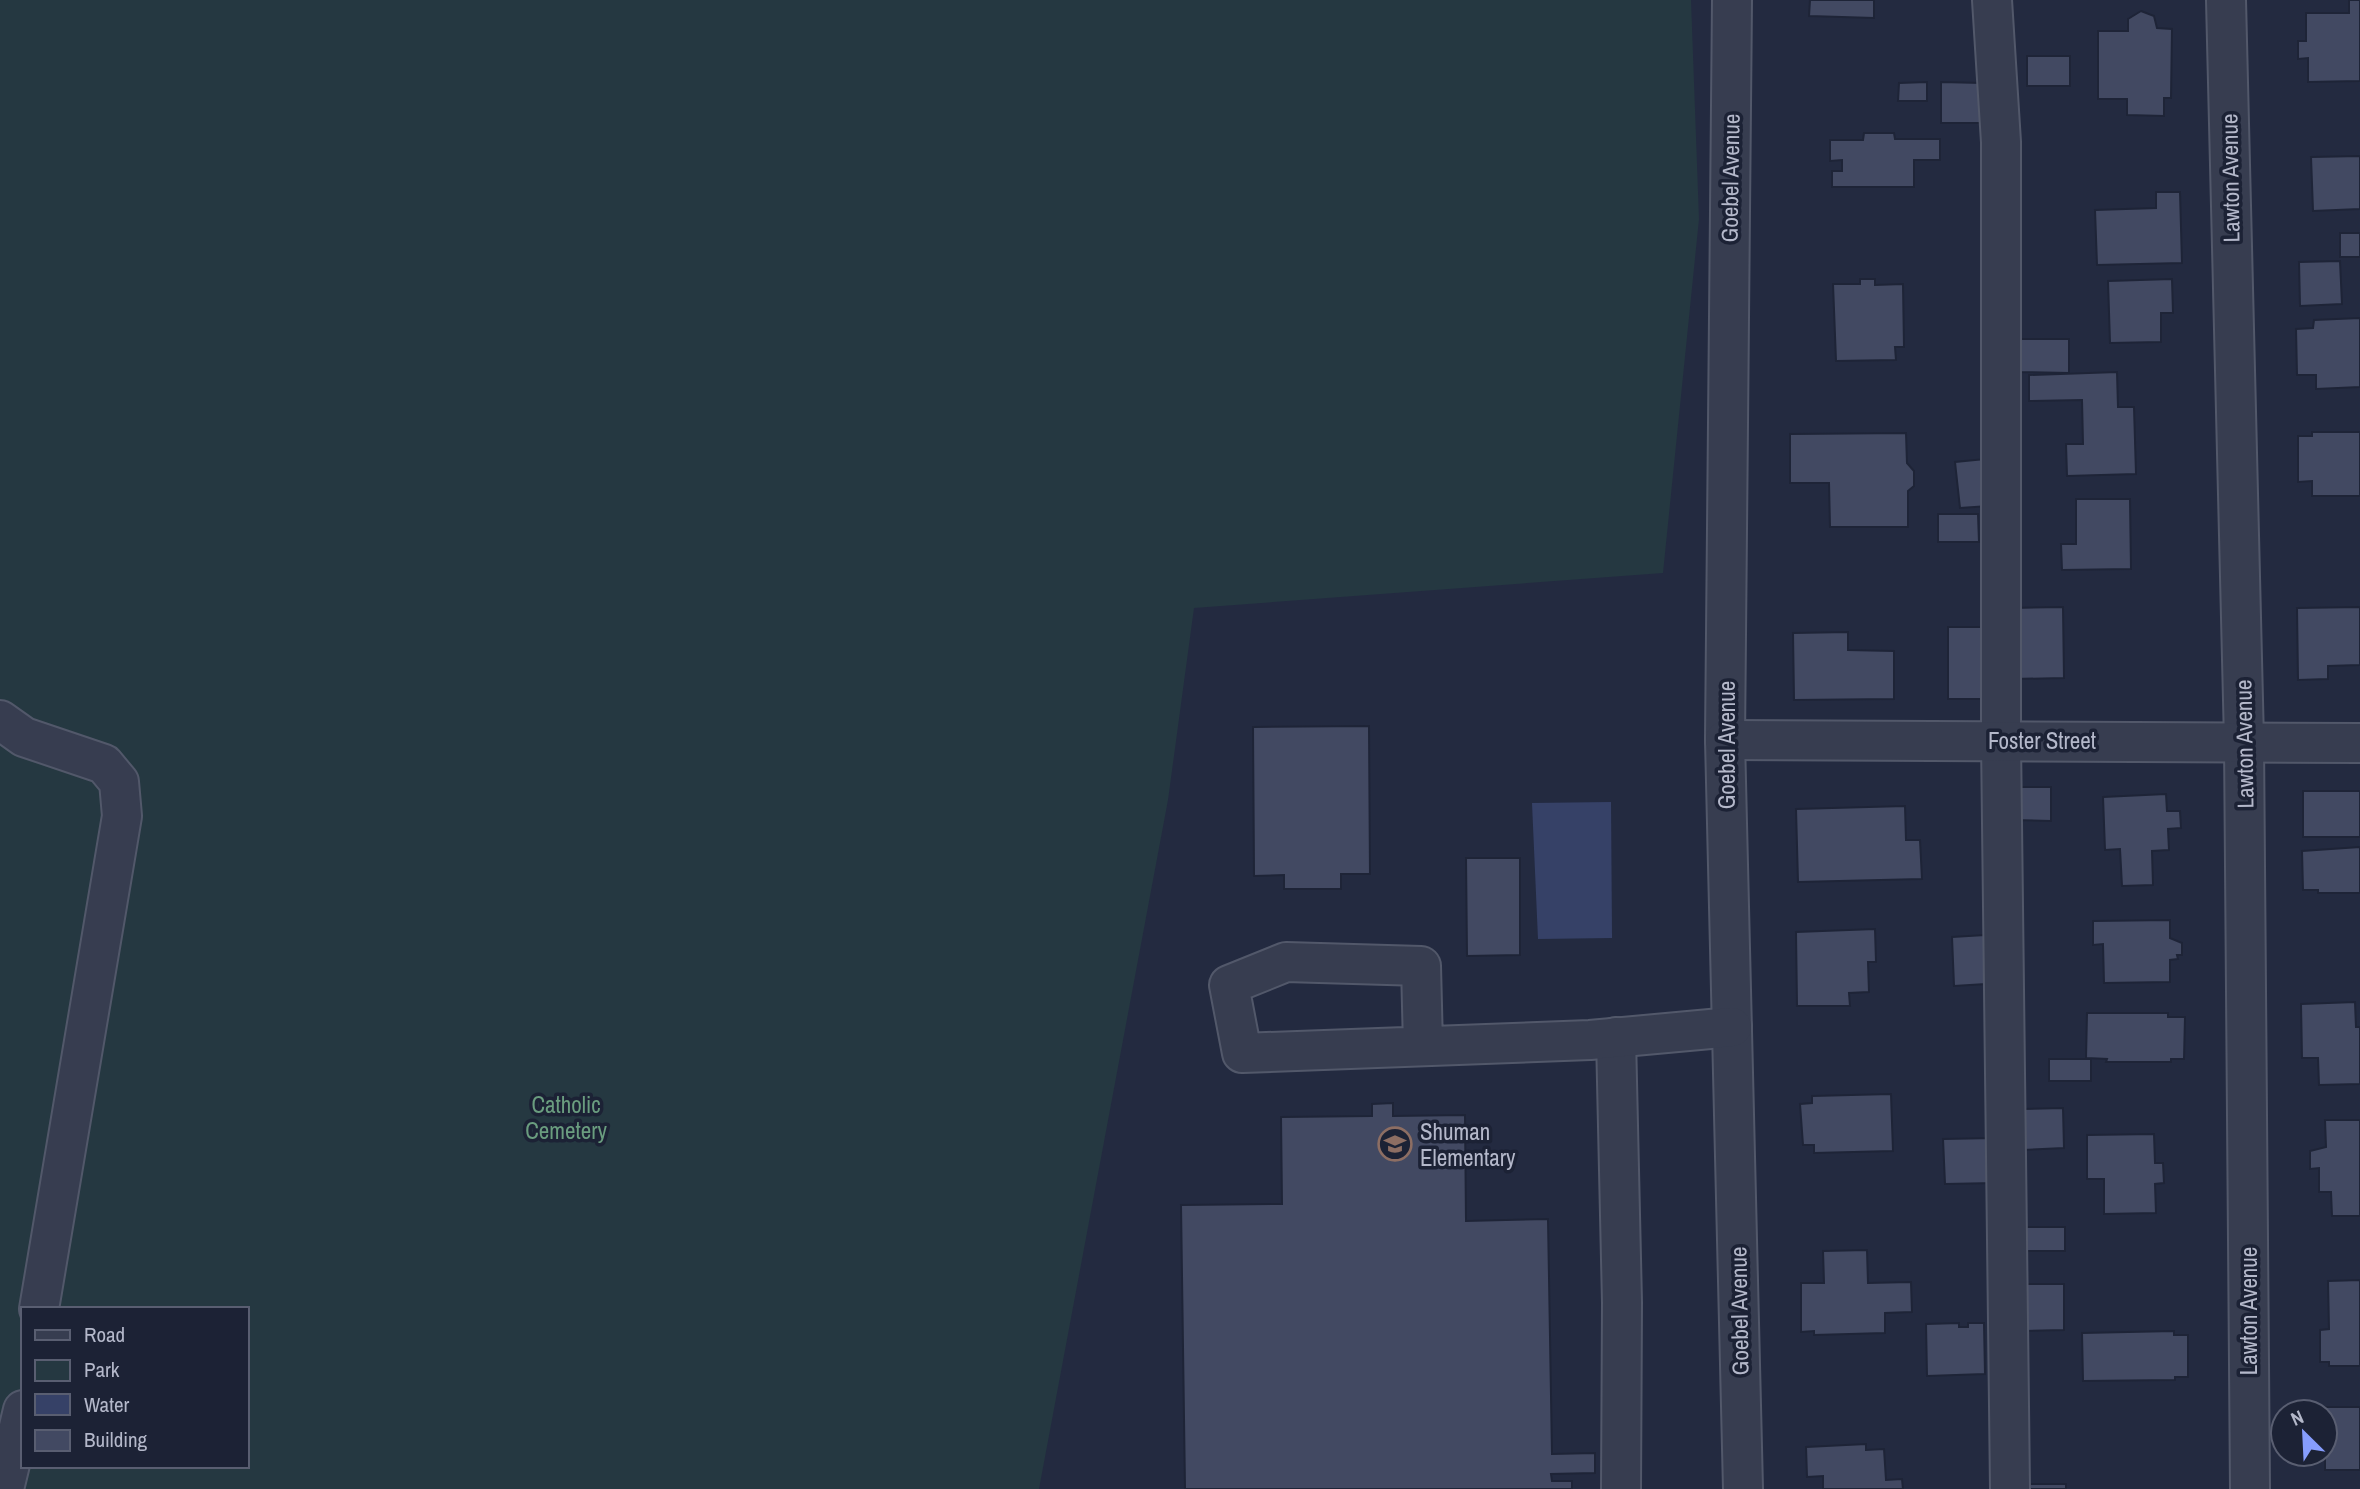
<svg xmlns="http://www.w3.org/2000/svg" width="2360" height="1489" viewBox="0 0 2360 1489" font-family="'Archivo Narrow',sans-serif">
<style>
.green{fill:#253841;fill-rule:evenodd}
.water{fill:#364167}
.building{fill:#424962;stroke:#1e2437;stroke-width:2}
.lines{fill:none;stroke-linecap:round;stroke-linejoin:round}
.minor-casing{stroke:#52586a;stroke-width:42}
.minor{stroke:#373d50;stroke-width:38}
.labels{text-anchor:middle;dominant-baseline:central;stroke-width:7;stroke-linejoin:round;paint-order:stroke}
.street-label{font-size:23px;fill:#b4b8ca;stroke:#1c2235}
.park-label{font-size:23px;fill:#6a9d7f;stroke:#1c2235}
.poi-label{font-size:23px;fill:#b4b8ca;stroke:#1c2235;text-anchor:start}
</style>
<rect width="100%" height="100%" fill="#232a40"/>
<path class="green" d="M 0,0 L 1691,0 L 1699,219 L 1663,573 L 1194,608 L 1168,800 L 1039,1489 L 0,1489 ZM 23,1309 L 247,1309 L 247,1466 L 23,1466 Z"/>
<path class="water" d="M 1611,802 L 1612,938 L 1538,939 L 1532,803 Z"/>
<g class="building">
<path d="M 1810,0 L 1874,0 L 1874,18 L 1809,16 Z"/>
<path d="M 2349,0 L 2360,0 L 2360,81 L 2308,82 L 2308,58 L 2298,59 L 2298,41 L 2306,41 L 2306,13 L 2349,13 Z"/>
<path d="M 2141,11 L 2154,16 L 2157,28 L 2172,29 L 2171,98 L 2164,98 L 2164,116 L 2127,115 L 2127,99 L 2098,99 L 2098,31 L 2128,31 L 2128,19 Z"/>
<rect x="2027" y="56" width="43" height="30"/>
<path d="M 1927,82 L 1927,101 L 1898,101 L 1899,83 Z"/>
<path d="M 1941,82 L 1982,83 L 1982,123 L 1941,123 Z"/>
<path d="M 1864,133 L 1894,133 L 1895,139 L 1940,139 L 1940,160 L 1914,160 L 1914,187 L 1832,187 L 1832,171 L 1842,171 L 1842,160 L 1830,161 L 1830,140 L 1863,140 Z"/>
<path d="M 2360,156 L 2360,209 L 2313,211 L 2311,157 Z"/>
<path d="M 2156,192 L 2180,192 L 2182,263 L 2097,265 L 2095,210 L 2156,208 Z"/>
<rect x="2340" y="233" width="20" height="24"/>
<path d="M 2340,261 L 2342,304 L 2300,306 L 2299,262 Z"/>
<path d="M 1860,279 L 1875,279 L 1875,285 L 1903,284 L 1904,347 L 1895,347 L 1896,360 L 1836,361 L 1833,284 L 1860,284 Z"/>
<path d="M 2172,279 L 2173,313 L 2161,313 L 2161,342 L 2110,343 L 2108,281 Z"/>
<path d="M 2360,318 L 2360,387 L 2316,389 L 2316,375 L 2297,375 L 2296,329 L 2313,328 L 2314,320 Z"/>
<path d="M 2015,339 L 2069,339 L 2069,373 L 2015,372 Z"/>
<path d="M 2117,372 L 2118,407 L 2134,407 L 2136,474 L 2067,476 L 2066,444 L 2083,444 L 2082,400 L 2029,401 L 2029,375 Z"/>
<path d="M 2312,432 L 2360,432 L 2360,496 L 2312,496 L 2312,481 L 2298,482 L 2298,436 L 2312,436 Z"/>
<path d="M 1906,433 L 1907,463 L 1914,471 L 1914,486 L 1908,491 L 1908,527 L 1830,527 L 1829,483 L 1790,483 L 1790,434 Z"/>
<path d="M 1985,459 L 1989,506 L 1960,508 L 1955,462 Z"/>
<path d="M 2076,499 L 2130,499 L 2131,569 L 2062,570 L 2061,544 L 2076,544 Z"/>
<path d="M 1938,514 L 1978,514 L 1979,542 L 1938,542 Z"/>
<path d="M 2063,607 L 2064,678 L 2013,679 L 2012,608 Z"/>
<path d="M 2360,607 L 2360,665 L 2328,666 L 2328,679 L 2298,680 L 2297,608 Z"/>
<path d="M 1948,627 L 1990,627 L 1989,699 L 1948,699 Z"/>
<path d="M 1848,632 L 1848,650 L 1894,651 L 1894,699 L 1794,700 L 1793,633 Z"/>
<path d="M 1369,726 L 1370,874 L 1341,874 L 1341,889 L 1284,889 L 1284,875 L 1254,876 L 1253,727 Z"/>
<path d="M 2014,787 L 2051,787 L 2051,821 L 2013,820 Z"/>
<rect x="2303" y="791" width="57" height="46"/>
<path d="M 2166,794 L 2167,811 L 2180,811 L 2181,828 L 2168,829 L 2169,850 L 2152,851 L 2153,885 L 2122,886 L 2120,849 L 2105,850 L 2103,797 Z"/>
<path d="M 1905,806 L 1906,840 L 1920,840 L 1922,879 L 1798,882 L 1796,809 Z"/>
<path d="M 2360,847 L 2360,893 L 2318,893 L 2318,890 L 2303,890 L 2302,851 Z"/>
<path d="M 1466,858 L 1520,858 L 1520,955 L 1467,956 Z"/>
<path d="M 2170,920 L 2170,938 L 2182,943 L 2182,955 L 2177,955 L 2178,959 L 2170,960 L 2170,982 L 2104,983 L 2103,944 L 2093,945 L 2093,921 Z"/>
<path d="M 1875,929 L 1876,962 L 1868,962 L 1869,992 L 1849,993 L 1850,1006 L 1797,1006 L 1796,932 Z"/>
<path d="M 1985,935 L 1986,984 L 1954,986 L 1952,937 Z"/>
<path d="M 2355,1002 L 2356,1027 L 2360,1027 L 2360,1084 L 2319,1085 L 2318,1058 L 2302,1058 L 2301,1004 Z"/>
<path d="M 2087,1013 L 2168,1013 L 2168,1017 L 2185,1017 L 2184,1059 L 2171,1059 L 2171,1062 L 2106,1062 L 2107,1059 L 2086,1058 Z"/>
<rect x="2049" y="1059" width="42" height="22"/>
<path d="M 1891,1094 L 1893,1151 L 1814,1153 L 1814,1145 L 1803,1145 L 1800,1104 L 1812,1103 L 1812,1096 Z"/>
<path d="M 1393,1103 L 1393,1116 L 1465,1115 L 1466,1221 L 1548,1219 L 1552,1454 L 1595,1453 L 1595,1473 L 1551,1474 L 1552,1481 L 1572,1481 L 1572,1489 L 1185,1489 L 1181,1205 L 1282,1204 L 1281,1117 L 1372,1116 L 1372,1104 Z"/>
<path d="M 2063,1108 L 2064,1148 L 2023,1150 L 2022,1109 Z"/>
<path d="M 2325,1120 L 2360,1120 L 2360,1216 L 2332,1216 L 2331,1192 L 2319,1192 L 2319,1168 L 2310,1169 L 2310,1151 L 2326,1147 Z"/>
<path d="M 2154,1134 L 2155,1163 L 2163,1163 L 2164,1183 L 2155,1184 L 2156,1213 L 2104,1214 L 2104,1179 L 2087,1179 L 2087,1135 Z"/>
<path d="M 1994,1138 L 1996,1183 L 1945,1184 L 1943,1139 Z"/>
<rect x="2025" y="1227" width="40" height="24"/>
<path d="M 1867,1250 L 1868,1283 L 1911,1282 L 1912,1312 L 1885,1313 L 1885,1333 L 1814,1335 L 1814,1331 L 1801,1332 L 1801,1283 L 1824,1283 L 1823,1251 Z"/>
<path d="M 2360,1280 L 2360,1366 L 2329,1366 L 2329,1362 L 2320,1362 L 2320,1330 L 2329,1329 L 2328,1281 Z"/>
<path d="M 2025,1284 L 2064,1284 L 2064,1330 L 2025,1331 Z"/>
<path d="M 1959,1323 L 1959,1327 L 1968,1327 L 1968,1323 L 1984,1323 L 1985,1374 L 1927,1376 L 1926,1324 Z"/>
<path d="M 2174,1331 L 2174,1335 L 2188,1335 L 2188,1377 L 2175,1377 L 2175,1380 L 2083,1381 L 2082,1333 Z"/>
<rect x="2325" y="1407" width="35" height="63"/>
<path d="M 1866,1444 L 1866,1450 L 1884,1449 L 1886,1480 L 1902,1479 L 1903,1489 L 1823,1489 L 1823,1476 L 1807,1477 L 1806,1447 Z"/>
<rect x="2024" y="1484" width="42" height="5"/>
</g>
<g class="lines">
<defs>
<g id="minor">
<path d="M 1732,0 L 1725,740 L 1743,1489"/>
<path d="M 1992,0 L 2001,142 L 2001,740 L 2010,1489"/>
<path d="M 2226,0 L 2244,741 L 2250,1489"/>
<path d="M 0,720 L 24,737 L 104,764 L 119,782 L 122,816 L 39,1309"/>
<path d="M 1725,740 L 2360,743"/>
<path d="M 1616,1037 L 1622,1303 L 1621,1489"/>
<path d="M 1423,1046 L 1421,966 L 1286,962 L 1229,985 L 1242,1053 L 1590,1040 L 1732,1027"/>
<path d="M 4,1489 L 23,1410"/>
</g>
</defs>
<use href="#minor" class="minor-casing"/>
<use href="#minor" class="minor"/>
</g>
<defs>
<symbol id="school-ring" viewBox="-11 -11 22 22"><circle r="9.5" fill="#1c2235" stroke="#8d6e63" stroke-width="1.5"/><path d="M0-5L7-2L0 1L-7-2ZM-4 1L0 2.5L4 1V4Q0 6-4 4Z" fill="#8d6e63"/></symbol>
</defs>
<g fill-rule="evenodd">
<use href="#school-ring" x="1376" y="1125" width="38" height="38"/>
</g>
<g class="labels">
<g class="street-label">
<text transform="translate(1730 178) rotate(-89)">Goebel Avenue</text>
<text transform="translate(2230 178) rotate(-91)">Lawton Avenue</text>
<text x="2042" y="740">Foster Street</text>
<text transform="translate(2244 744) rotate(-91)">Lawton Avenue</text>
<text transform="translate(1726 745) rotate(-90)">Goebel Avenue</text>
<text transform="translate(1739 1311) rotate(-91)">Goebel Avenue</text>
<text transform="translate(2248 1311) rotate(-90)">Lawton Avenue</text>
</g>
<g class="park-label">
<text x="566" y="1104">Catholic<tspan x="566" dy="26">Cemetery</tspan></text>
</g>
<g class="poi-label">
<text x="1420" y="1131">Shuman<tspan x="1420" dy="26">Elementary</tspan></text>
</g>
</g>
<rect x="21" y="1307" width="228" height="161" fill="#1c2235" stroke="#595e71" stroke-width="2"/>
<rect x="35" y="1330" width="35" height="10" fill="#373d50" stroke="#595e71" stroke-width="2"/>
<text x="84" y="1342" font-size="21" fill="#b4b8ca">Road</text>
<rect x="35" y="1360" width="35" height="21" fill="#253841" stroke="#595e71" stroke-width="2"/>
<text x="84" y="1377" font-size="21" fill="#b4b8ca">Park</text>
<rect x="35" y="1394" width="35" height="21" fill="#364167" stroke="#595e71" stroke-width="2"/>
<text x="84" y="1412" font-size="21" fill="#b4b8ca">Water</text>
<rect x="35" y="1430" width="35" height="21" fill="#424962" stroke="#595e71" stroke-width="2"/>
<text x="84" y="1447" font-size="21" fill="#b4b8ca">Building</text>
<g transform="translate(2304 1433) rotate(336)"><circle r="33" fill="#1c2235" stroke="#595e71" stroke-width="2"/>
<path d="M0-5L12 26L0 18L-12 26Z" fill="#869dfd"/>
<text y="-10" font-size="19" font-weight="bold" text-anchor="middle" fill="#b4b8ca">N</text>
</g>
</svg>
